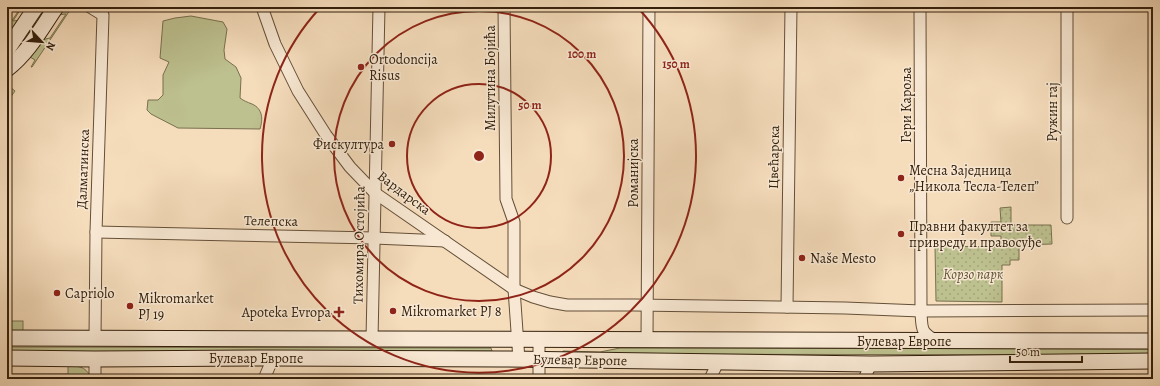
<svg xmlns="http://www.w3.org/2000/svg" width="1160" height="386" viewBox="0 0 1160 386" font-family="Alegreya,serif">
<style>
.grass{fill:#bdc08f;stroke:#78704e}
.park{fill:url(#park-dots);stroke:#78704e}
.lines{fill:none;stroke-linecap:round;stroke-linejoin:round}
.street-casing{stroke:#644f38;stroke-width:13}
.secondary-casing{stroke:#34200d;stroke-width:17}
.street{stroke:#f8e8d3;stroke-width:11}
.secondary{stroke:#f8e8d3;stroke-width:15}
.ring{fill:none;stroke:#8f2418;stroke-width:2}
.poi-dot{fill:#8f2418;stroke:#f8e8d3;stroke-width:1.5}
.labels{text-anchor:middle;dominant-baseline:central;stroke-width:3;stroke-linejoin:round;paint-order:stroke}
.poi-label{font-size:14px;fill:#34200d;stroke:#f8e8d3;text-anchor:start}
.street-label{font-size:14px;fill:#34200d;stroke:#f8e8d3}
.park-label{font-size:14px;font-style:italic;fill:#5d5034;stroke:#f8e8d3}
.centre{fill:#8f2418;stroke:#f8e8d3;stroke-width:2}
.ring-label{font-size:12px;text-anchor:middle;font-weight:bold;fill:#8f2418;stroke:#f8e8d3;stroke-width:3;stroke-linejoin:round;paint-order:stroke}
</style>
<defs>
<pattern id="park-dots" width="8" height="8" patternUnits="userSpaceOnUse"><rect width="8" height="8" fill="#bdc08f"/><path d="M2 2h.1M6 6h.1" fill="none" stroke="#a3a57a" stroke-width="1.8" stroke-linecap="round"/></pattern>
</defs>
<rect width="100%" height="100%" fill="#f5dcbb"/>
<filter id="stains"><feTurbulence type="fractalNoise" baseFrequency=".005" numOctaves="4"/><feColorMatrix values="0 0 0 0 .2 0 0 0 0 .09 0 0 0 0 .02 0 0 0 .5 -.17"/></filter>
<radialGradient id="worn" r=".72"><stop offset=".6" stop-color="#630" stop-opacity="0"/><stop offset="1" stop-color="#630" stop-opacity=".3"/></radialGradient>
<g class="grass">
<path d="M 21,7 L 22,7 L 13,21 L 20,20 L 7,38 L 7,28 Z"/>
<path d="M 44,7 L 50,7 L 7,64 L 7,53 L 34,21 Z"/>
<path d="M 63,7 L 72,7 L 32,67 L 31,67 L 35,60 L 30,57 L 41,40 L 50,38 L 66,14 L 57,15 Z"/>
<path d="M 191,16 L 223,22 L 227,29 L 224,50 L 225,59 L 236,67 L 241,78 L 240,98 C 244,101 247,102 252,104 C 263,109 263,119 260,129 L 178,128 L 151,114 L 147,110 L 148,100 L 158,100 L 163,95 L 163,75 L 169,62 L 160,58 L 163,21 L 175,18 Z"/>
<path d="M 10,87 L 15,91 L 7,102 L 7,91 Z"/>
<rect x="7" y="321" width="16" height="10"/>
<path d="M 7,347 L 453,348 L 491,348 L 492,351 L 457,351 L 446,353 L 7,353 Z"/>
<path d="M 620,348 L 1153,349 L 1153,355 L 562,354 L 563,351 L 600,352 Z"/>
<path d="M 68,366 C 78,366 85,366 90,376 L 7,376 L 7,374 L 68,374 Z"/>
<path d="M 283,375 L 335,376 L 346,378 L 346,379 L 273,379 Z"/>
</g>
<path class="park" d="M 1011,207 L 1011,225 L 1051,225 L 1052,244 L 1019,245 L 1019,260 L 1010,260 L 1010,265 L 1002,265 L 1002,302 L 936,301 L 935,246 L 1001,247 L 1001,236 L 991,236 L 991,222 L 1001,222 L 1000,208 Z"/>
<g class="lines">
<defs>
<g id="street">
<path d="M 90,7 L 103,15 L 96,232 L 95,339"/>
<path d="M 262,7 L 275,44 L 298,91 L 326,135 L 350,167 L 375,193 L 514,289 L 533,297 L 550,302 L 567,305 L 634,305 L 845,308 L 921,311 L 1153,310"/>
<path d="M 504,7 L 506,199 L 514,222 L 514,289 L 519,360"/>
<path d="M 920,7 L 921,311 C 922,329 920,332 937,341"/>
<path d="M 1067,218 L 1067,7"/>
<path d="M 96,232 L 374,238 L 445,241"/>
<path d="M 787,307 L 791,7"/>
<path d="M 372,339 L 379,7"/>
<path d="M 647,340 L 649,7"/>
<path d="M 95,359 L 95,379"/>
<path d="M 264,379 L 273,358"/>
<path d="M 539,379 L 539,339"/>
<path d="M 710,379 L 718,362"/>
<path d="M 864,379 L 871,364"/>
</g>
<g id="secondary">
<path d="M 7,50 L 36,7"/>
<path d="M 7,69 C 28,53 41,29 56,7"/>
<path d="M 7,338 L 1153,341"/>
<path d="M 7,358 L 95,359 L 273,358 L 502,359 L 871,364 L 1153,361"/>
</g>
</defs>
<use href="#street" class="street-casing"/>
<use href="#secondary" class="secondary-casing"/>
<use href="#street" class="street"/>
<use href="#secondary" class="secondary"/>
</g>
<g class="ring">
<circle cx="479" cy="156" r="72"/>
<circle cx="479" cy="156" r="145"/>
<path d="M638 8A217 217 0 1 1 320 8"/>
</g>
<g class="poi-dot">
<circle cx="361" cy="67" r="4"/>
<circle cx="392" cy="144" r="4"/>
<circle cx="901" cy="178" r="4"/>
<circle cx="901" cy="234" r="4"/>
<circle cx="802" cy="258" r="4"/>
<circle cx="57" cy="293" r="4"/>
<circle cx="130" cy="306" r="4"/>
<circle cx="393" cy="311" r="4"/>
<path d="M337 306h4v4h4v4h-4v4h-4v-4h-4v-4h4z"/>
</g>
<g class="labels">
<g class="poi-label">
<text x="369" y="59">Ortodoncija<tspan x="369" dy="16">Risus</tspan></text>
<text x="384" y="144" text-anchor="end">Фискултура</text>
<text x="909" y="170">Месна Заједница<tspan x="909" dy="16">„Никола Тесла-Телеп”</tspan></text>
<text x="909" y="226">Правни факултет за<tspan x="909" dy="16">привреду и правосуђе</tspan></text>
<text x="810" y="258">Naše Mesto</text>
<text x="65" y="293">Capriolo</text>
<text x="138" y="298">Mikromarket<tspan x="138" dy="16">PJ 19</tspan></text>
<text x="401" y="311">Mikromarket PJ 8</text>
<text x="331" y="312" text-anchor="end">Apoteka Evropa</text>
</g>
<g class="street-label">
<text transform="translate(490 78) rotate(-90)">Милутина Бојића</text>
<text transform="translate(906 105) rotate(-90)">Гери Кароља</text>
<text transform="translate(1052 112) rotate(-90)">Ружин гај</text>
<text transform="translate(774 157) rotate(-89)">Цвећарска</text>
<text transform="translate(83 169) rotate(-88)">Далматинска</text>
<text transform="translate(633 173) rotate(-90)">Романијска</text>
<text transform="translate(404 193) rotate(37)">Вардарска</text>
<text transform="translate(271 221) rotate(1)">Телепска</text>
<text transform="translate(359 245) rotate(-89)">Тихомира Остојића</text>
<text x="904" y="341">Булевар Европе</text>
<text x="256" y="358">Булевар Европе</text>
<text transform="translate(580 360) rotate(1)">Булевар Европе</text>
</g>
<g class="park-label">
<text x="973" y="274">Корзо парк</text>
</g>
</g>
<circle cx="479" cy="156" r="6" class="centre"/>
<g class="ring-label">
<text x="582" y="58">100 m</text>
<text x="676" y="68">150 m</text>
<text x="530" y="109">50 m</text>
</g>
<rect width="1160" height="386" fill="none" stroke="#f5dcbb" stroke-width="24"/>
<rect x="8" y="8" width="1144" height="370" fill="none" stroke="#34200d" stroke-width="2"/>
<rect x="12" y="12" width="1136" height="362" fill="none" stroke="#34200d"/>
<g transform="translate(42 42) rotate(116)" stroke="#f8e8d3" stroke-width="3" paint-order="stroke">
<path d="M0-3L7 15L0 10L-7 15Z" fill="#34200d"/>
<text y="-6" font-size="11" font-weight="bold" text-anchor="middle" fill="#34200d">N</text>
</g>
<path d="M1010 356v6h72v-6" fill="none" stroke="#34200d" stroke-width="2"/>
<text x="1016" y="356" font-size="12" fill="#34200d" stroke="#f8e8d3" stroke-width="3" paint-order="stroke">50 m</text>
<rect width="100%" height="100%" filter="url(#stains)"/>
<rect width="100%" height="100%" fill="url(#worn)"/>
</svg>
